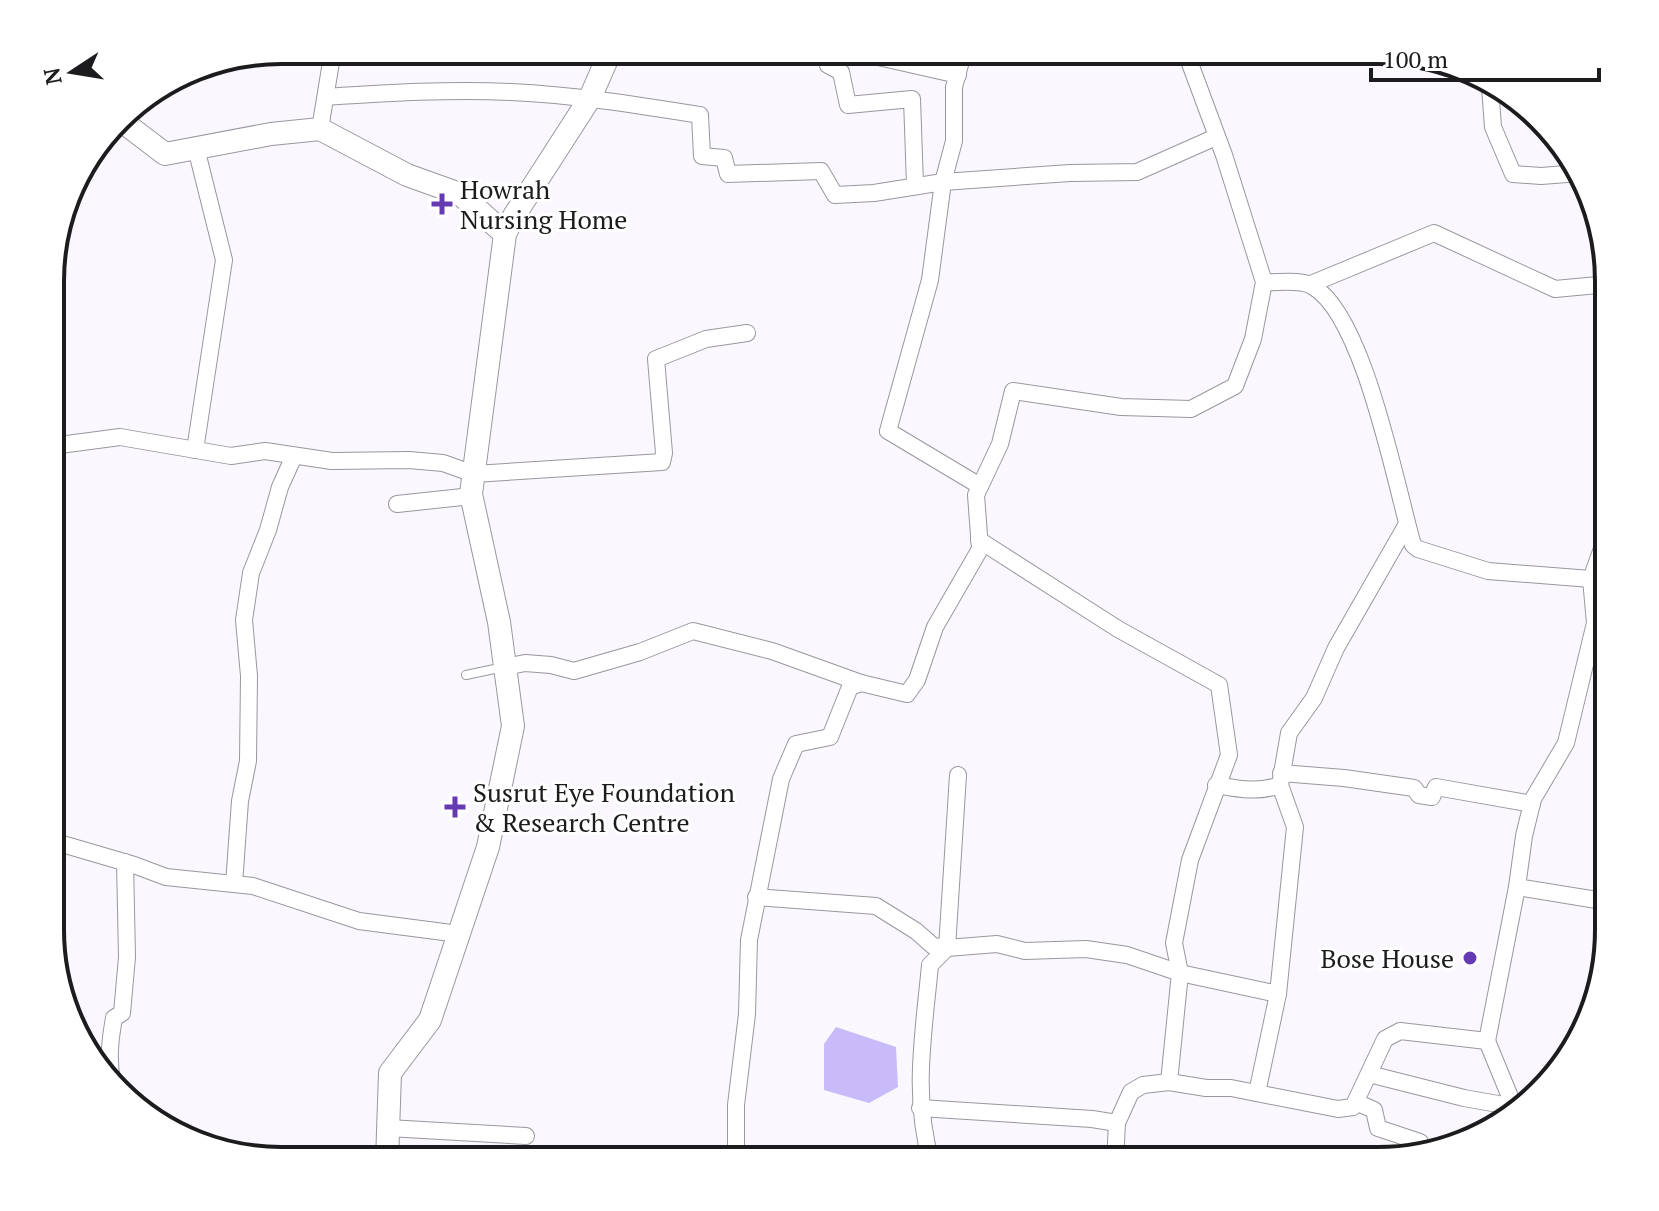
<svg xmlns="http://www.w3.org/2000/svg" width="1659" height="1211" viewBox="0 0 1659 1211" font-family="'PT Serif',serif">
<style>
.water{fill:#c9bbf9}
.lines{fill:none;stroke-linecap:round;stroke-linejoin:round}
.lane-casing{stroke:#98979d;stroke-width:10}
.street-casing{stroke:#98979d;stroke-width:18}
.secondary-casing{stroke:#98979d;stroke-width:24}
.lane{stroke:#fff;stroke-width:8}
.street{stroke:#fff;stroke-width:16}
.secondary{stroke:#fff;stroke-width:22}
.poi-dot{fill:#663ab2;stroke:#fff;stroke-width:3}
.labels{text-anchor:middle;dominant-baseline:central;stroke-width:6;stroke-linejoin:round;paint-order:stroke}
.poi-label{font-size:26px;fill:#1c1c1e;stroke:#fff;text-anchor:start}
.rim{fill:none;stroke:#1c1c1e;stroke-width:4}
</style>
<rect width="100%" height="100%" fill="#faf8fe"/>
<path class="water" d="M 836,1027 L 896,1047 L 898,1087 L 869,1103 L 824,1090 L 824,1044 Z"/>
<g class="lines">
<defs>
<path id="lane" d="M 466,675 L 504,667"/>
<g id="street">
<path d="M 829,50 L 828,65 L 841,72 L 848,105 L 912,99 L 915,185"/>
<path d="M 873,50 L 874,56 L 958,75"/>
<path d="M 964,50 L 954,87 L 954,141 L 943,182 L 1070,173 L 1137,172 L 1216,137"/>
<path d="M 969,50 L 1119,57 L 1186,52"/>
<path d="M 1490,87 L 1493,127 L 1513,174 L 1541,176 L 1580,173"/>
<path d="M 326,97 C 388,93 449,89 511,92 C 575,95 637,105 700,115 L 702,156 L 724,158 L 728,174 L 821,171 L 835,195 L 874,193 L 943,182 L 930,280 L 888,431 L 980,486"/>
<path d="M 320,129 L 333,50"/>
<path d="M 1264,282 C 1277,283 1301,279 1312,286 C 1364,314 1396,487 1413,545 L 1418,549 L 1488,571 L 1591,579 L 1595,623 L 1566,743 L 1533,799 L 1524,836 L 1517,887 L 1609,902"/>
<path d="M 1311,284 L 1434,233 L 1555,289 L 1609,284"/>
<path d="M 52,446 L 120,437 L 231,456 L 265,451 L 332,461 L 409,460 L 443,463 L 474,474 L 662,462 L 664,453 L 656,359 L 706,339 L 747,333"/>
<path d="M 195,450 L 224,260 L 196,148"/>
<path d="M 397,504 L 472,496"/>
<path d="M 979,540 L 1118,629 L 1219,685 L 1229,755 L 1190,860 L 1174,943 L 1180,973 L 1169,1082"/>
<path d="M 1591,579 L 1609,529"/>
<path d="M 505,667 L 525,663 L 551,665 L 574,671 L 640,652 L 693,631 L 772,651 L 861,683"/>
<path d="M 1281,773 L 1344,778 L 1414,788 L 1419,795 L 1432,797 L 1436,787 L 1532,804"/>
<path d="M 1216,785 C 1239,789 1258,793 1280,785 L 1289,733 L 1314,698 L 1336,648 L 1407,524"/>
<path d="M 52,841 L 134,865 L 166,877 L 253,886 L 359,921 L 459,934"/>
<path d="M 234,884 L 240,801 L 248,761 L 249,676 L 244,620 L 251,573 L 268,530 L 280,487 L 294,456"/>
<path d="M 756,897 L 876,906 L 916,931 L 933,946 L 947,948 L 997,944 L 1025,951 L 1086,949 L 1127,955 L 1180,973 L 1278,994 L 1295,827 L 1280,785"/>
<path d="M 1487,1041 L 1517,887"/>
<path d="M 1369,1074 L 1464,1098 L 1515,1107"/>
<path d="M 112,1081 C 108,1059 110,1040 114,1018 L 122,1013 L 127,957 L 125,862"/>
<path d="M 1257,1093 L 1278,994"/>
<path d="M 1356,1102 L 1374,1110 L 1378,1128 L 1420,1142"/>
<path d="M 920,1108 L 1092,1119 L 1117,1123"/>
<path d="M 388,1128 L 526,1136"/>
<path d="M 745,1161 L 736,1151 L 736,1105 L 747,1014 L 749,940 L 781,779 L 796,744 L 830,737 L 850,687 L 861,683 L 907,694 L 917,680 L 935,627 L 980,549 L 976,495 L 1000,444 L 1013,391 L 1121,407 L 1191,409 L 1235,386 L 1253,339 L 1264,282 L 1224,155 L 1185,50"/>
<path d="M 931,1161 C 912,1097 924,1030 930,965 L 947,948 L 958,775"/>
<path d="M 1115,1161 L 1117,1123 L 1131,1092 L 1143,1085 L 1169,1082 L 1206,1088 L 1231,1088 L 1338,1109 L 1353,1107 L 1385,1039 L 1400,1031 L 1487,1041 L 1515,1109"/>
</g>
<g id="secondary">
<path d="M 119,119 L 165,154 L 271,134 L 320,129 L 407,175 L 460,194 L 505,234"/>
<path d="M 387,1161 L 390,1073 L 430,1020 L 488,847 L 513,726 L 499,622 L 471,494 L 505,234 L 514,216 L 590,98 L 611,50"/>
</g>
</defs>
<use href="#lane" class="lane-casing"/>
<use href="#street" class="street-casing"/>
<use href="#secondary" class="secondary-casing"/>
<use href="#lane" class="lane"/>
<use href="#street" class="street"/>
<use href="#secondary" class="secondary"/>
</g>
<g class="poi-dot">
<path d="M438 192h8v8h8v8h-8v8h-8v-8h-8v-8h8z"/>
<path d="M451 795h8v8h8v8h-8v8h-8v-8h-8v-8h8z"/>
<circle cx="1470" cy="958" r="8"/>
</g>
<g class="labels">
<g class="poi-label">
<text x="460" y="189">Howrah<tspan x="460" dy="30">Nursing Home</tspan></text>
<text x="473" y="792">Susrut Eye Foundation<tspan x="473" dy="30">&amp; Research Centre</tspan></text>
<text x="1454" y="958" text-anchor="end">Bose House</text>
</g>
</g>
<path d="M0 0H1659V1211H0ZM281 64H1378A217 217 0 0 1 1595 281V930A217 217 0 0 1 1378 1147H281A217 217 0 0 1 64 930V281A217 217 0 0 1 281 64Z" fill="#fff" fill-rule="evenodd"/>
<path class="rim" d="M281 64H1378A217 217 0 0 1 1595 281V930A217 217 0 0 1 1378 1147H281A217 217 0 0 1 64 930V281A217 217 0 0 1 281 64Z"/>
<g transform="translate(72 72) rotate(258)" stroke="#ffffff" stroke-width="6" paint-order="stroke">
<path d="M0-6L14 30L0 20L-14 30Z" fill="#1c1c1e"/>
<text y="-12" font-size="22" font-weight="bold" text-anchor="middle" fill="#1c1c1e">N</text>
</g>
<path d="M1371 68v12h228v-12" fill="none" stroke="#1c1c1e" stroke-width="4"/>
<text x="1383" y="68" font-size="24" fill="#1c1c1e" stroke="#ffffff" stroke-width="6" paint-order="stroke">100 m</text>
</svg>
